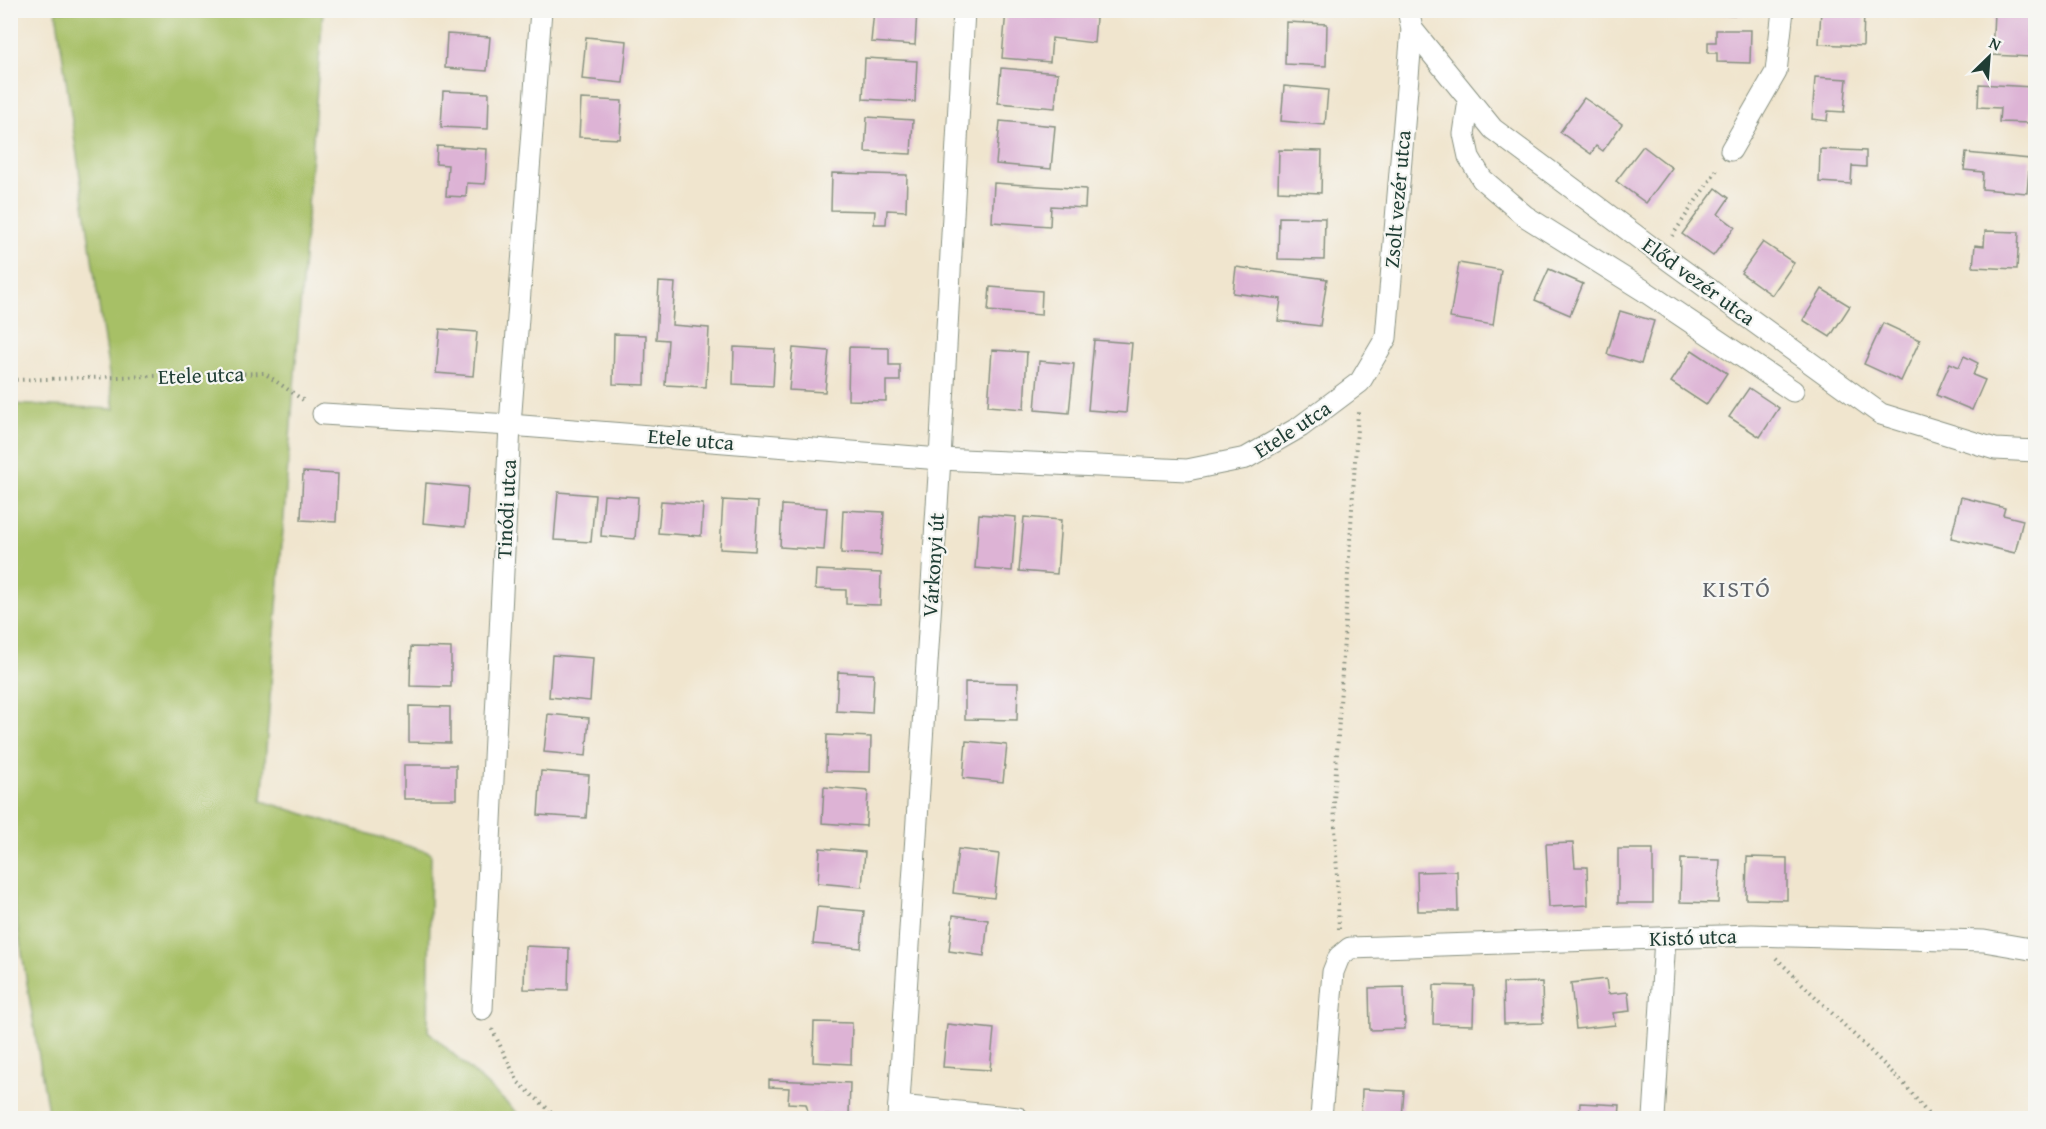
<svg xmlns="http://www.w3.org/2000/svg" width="2046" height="1129" viewBox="0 0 2046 1129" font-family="'Gentium Book Plus',serif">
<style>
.green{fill:#a7c066;stroke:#637e4d;stroke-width:1.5}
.building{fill:#ddb3d5}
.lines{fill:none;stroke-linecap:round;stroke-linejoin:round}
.street-casing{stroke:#889181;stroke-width:23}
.path{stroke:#889181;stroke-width:4;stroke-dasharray:1.5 4.5;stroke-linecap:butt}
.street{stroke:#fff;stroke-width:21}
.labels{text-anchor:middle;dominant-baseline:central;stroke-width:4.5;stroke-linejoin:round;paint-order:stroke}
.street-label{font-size:21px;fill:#1f3d34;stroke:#f6f6f2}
.quarter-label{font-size:24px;letter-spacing:1.5px;fill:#62666c;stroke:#f6f6f2}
</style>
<rect width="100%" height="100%" fill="#f6f6f2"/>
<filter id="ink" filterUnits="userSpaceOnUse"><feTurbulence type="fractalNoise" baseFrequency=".0167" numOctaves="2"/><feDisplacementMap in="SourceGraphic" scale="12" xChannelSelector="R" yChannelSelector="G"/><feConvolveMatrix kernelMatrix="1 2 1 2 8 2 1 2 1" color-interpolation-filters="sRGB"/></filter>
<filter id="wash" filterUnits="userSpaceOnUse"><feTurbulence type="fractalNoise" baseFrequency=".008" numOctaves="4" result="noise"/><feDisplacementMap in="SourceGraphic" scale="24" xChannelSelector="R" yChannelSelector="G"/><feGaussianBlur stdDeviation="1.35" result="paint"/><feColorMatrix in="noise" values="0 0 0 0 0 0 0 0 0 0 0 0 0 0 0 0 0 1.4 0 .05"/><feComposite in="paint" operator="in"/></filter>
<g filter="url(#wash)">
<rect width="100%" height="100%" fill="#f0e5ce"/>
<path class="green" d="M 56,11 L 323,11 L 262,801 L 431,853 L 428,1031 L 523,1118 L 49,1118 L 11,886 L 11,404 L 114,409 Z"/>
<g id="blocks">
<g class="building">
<path d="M 874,10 L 917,10 L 915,45 L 871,42 Z"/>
<path d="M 1006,10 L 1096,18 L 1094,43 L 1052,38 L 1050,62 L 1002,58 Z"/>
<path d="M 1714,10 L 1742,10 L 1742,15 L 1714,14 Z"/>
<path d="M 1821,10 L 1864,10 L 1863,46 L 1819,44 Z"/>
<path d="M 1994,12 L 2032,14 L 2031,57 L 1992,55 Z"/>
<path d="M 1286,22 L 1327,24 L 1326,66 L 1285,64 Z"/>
<path d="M 1716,30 L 1751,30 L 1750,63 L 1717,62 L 1717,53 L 1708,53 L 1708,42 L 1716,42 Z"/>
<path d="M 447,34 L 490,37 L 487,71 L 445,68 Z"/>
<path d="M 586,37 L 627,41 L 623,83 L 582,79 Z"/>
<path d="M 865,58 L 917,61 L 915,102 L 863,99 Z"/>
<path d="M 1001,68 L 1058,73 L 1055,108 L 998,103 Z"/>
<path d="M 1815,77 L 1847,79 L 1844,112 L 1828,111 L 1827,121 L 1812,119 Z"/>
<path d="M 1979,84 L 2032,87 L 2030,123 L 1999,122 L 2000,108 L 1978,107 Z"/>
<path d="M 1284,86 L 1328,90 L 1325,125 L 1281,121 Z"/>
<path d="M 443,91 L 489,93 L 488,129 L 441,127 Z"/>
<path d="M 1584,98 L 1622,124 L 1603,151 L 1596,146 L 1591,154 L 1560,132 Z"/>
<path d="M 581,99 L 622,101 L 620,139 L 579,137 Z"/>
<path d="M 867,117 L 913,120 L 911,154 L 865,152 Z"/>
<path d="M 1000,121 L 1055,126 L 1051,169 L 996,164 Z"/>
<path d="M 437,146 L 487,149 L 485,184 L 467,183 L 466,197 L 446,196 L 448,165 L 436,164 Z"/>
<path d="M 1643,146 L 1672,168 L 1646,203 L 1616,181 Z"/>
<path d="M 1820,149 L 1866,151 L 1866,167 L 1852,166 L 1851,184 L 1819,182 Z"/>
<path d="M 1279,150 L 1322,151 L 1321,193 L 1278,191 Z"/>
<path d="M 1966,153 L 2030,159 L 2027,193 L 1982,189 L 1983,172 L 1964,170 Z"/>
<path d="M 832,173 L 907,175 L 906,211 L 887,210 L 886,224 L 874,224 L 875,211 L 831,210 Z"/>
<path d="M 994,183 L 1086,189 L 1085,208 L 1051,206 L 1050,226 L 992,222 Z"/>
<path d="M 1716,188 L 1729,198 L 1718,214 L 1735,227 L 1713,256 L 1682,234 Z"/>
<path d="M 1279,217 L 1325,218 L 1324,260 L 1278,259 Z"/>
<path d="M 1985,231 L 2019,232 L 2017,269 L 1973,267 L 1975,245 L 1984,246 Z"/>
<path d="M 1763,242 L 1794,263 L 1772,295 L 1741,273 Z"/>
<path d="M 1459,263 L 1501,270 L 1493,325 L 1450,318 Z"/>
<path d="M 1236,267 L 1327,279 L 1320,326 L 1278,321 L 1281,299 L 1233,293 Z"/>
<path d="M 1549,269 L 1583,284 L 1570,315 L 1535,300 Z"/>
<path d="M 659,282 L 675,283 L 672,325 L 709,328 L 706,387 L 665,385 L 668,340 L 656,339 Z"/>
<path d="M 990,287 L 1042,291 L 1041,315 L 988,311 Z"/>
<path d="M 1822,289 L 1850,306 L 1830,337 L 1803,320 Z"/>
<path d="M 1620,311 L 1654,321 L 1641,364 L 1607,354 Z"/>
<path d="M 1883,323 L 1920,340 L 1901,381 L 1864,364 Z"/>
<path d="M 440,329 L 477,332 L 473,376 L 436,373 Z"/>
<path d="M 614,334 L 646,335 L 645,385 L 613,384 Z"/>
<path d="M 1094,340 L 1132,343 L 1126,413 L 1088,410 Z"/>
<path d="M 734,347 L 775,349 L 773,386 L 733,384 Z"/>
<path d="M 849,347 L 889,348 L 889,365 L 900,365 L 900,381 L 886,381 L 886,401 L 848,400 Z"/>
<path d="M 793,348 L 829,351 L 825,392 L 789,390 Z"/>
<path d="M 992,350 L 1027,352 L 1024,409 L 988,406 Z"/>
<path d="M 1692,350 L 1727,373 L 1706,405 L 1671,382 Z"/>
<path d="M 1964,356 L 1978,363 L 1973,375 L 1985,380 L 1972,410 L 1936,395 L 1950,363 L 1959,367 Z"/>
<path d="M 1039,361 L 1074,364 L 1069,413 L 1035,410 Z"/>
<path d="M 1749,388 L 1779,408 L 1760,437 L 1729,417 Z"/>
<path d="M 303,472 L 338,474 L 336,522 L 301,520 Z"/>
<path d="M 426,483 L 468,487 L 465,527 L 423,523 Z"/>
<path d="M 558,492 L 595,495 L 591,542 L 554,540 Z"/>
<path d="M 604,495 L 638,497 L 635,539 L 601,536 Z"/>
<path d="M 1961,497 L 2005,508 L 2003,515 L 2023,520 L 2015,553 L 1951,538 Z"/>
<path d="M 723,500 L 758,502 L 755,551 L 720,549 Z"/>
<path d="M 661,501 L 703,504 L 701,536 L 658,533 Z"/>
<path d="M 782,505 L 827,508 L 824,550 L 780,547 Z"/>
<path d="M 843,510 L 884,512 L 881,555 L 841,553 Z"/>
<path d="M 979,514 L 1016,517 L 1012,571 L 975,568 Z"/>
<path d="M 1024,517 L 1061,520 L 1057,574 L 1019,571 Z"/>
<path d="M 816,570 L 881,573 L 880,605 L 846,604 L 846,590 L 815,589 Z"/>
<path d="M 411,647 L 451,648 L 451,687 L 410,686 Z"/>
<path d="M 552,655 L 593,658 L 590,701 L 549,697 Z"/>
<path d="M 838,672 L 874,674 L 872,713 L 836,711 Z"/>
<path d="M 965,682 L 1018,683 L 1017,720 L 965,719 Z"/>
<path d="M 409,706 L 450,707 L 450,743 L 409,742 Z"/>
<path d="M 548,714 L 589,718 L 586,756 L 544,752 Z"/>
<path d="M 827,735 L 871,737 L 870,772 L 826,771 Z"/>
<path d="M 966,741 L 1007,745 L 1003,782 L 963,778 Z"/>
<rect x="404" y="765" width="52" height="34"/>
<path d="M 541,771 L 589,775 L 586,818 L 538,815 Z"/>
<path d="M 824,787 L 868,791 L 866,826 L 822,823 Z"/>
<path d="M 1573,843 L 1575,867 L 1587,867 L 1588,905 L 1549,907 L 1546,844 Z"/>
<path d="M 820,848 L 865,852 L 862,887 L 818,883 Z"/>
<path d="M 958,849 L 999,854 L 994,898 L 953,893 Z"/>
<rect x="1618" y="849" width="35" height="54"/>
<path d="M 1747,857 L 1787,858 L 1787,900 L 1746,899 Z"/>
<path d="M 1681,859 L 1720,860 L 1718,903 L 1680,902 Z"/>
<path d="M 1457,871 L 1458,911 L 1418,911 L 1417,872 Z"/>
<path d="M 817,907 L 864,911 L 861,948 L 813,944 Z"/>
<path d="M 953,915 L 988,920 L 984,956 L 949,951 Z"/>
<path d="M 525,946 L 569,948 L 568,990 L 524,989 Z"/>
<path d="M 1606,979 L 1608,994 L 1628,992 L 1630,1011 L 1613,1013 L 1615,1025 L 1576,1029 L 1571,983 Z"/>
<path d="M 1542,982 L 1543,1023 L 1504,1024 L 1503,983 Z"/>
<path d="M 1434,985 L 1474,986 L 1473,1025 L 1433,1024 Z"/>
<path d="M 1404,987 L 1405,1029 L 1370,1030 L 1369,988 Z"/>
<path d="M 814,1022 L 852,1023 L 851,1064 L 813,1062 Z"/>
<path d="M 947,1024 L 994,1029 L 990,1070 L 943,1067 Z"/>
<path d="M 769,1080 L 850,1083 L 849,1116 L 809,1115 L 806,1104 L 788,1103 L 789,1088 L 769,1087 Z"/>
<path d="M 1362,1089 L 1404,1091 L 1402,1118 L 1361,1118 Z"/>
<path d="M 1580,1103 L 1620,1105 L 1619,1118 L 1579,1118 Z"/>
</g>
</g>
</g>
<g filter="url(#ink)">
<use href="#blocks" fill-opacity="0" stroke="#889181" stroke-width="1.5"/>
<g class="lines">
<defs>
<g id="street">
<path d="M 1412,29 L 1493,129 L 1659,253 L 1881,414 L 1995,449 L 2036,451"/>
<path d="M 1469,100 L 1464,134 L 1469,157 L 1482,179 L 1525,216 L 1643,290 L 1793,391"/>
<path d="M 1731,150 L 1776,72 L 1783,10"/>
<path d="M 323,414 L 510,425 L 940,459 L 1187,470 L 1246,458 L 1300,427 L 1360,382 L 1386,338 L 1412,29 L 1408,10"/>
<path d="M 482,1009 L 510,425 L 541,10"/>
<path d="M 899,1106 L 1018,1118"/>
<path d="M 898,1118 L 940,459 L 964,10"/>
<path d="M 1321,1118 L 1333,972 L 1339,957 L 1350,948 L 1752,935 L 1984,941 L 2036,950"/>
<path d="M 1654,1118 L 1665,938"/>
</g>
</defs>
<use href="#street" class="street-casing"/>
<g class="path">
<path d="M 1672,236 L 1718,168"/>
<path d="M 10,380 L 264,373 L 306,402"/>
<path d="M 1339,929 L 1334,801 L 1358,412"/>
<path d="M 1776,958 L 1906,1086 L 1931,1118"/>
<path d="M 492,1029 L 518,1082 L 558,1118"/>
</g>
<use href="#street" class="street"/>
</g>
</g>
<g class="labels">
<g class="street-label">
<text transform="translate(1397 199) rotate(-85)">Zsolt vezér utca</text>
<text transform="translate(1699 281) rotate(36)">Előd vezér utca</text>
<text transform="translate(201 375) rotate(-2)">Etele utca</text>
<text transform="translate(1292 429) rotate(-33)">Etele utca</text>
<text transform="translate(691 439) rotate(5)">Etele utca</text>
<text transform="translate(506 509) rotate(-87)">Tinódi utca</text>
<text transform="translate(933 565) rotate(-86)">Várkonyi út</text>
<text transform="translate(1693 937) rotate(-2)">Kistó utca</text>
</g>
<g class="quarter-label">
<text x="1737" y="588">KISTÓ</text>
</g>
</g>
<rect width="2046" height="1129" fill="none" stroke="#f6f6f2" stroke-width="36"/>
<g transform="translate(1989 57) rotate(25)" stroke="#f6f6f2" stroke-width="4.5" paint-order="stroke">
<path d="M0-4.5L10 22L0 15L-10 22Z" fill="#1f3d34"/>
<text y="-9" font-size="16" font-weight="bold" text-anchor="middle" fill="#1f3d34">N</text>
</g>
</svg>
